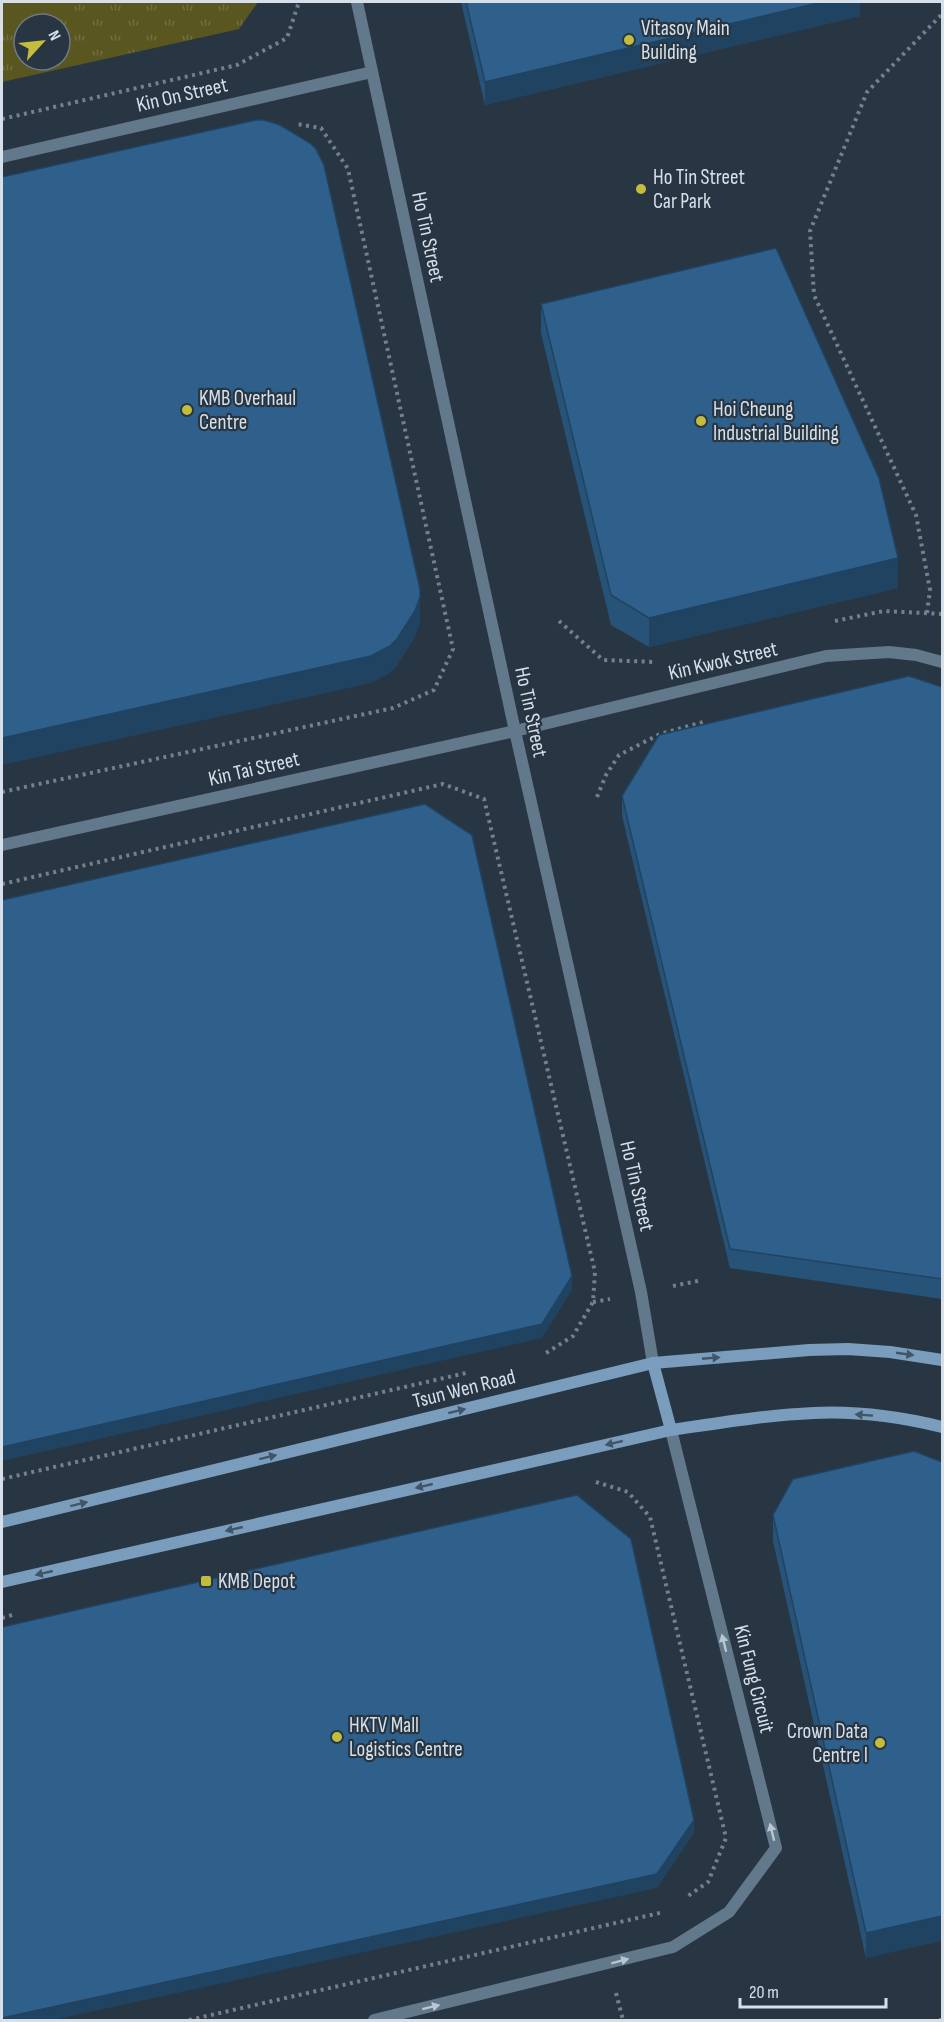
<svg xmlns="http://www.w3.org/2000/svg" width="944" height="2022" viewBox="0 0 944 2022" font-family="'Sofia Sans Condensed',sans-serif">
<style>
.park{fill:url(#park-tufts);fill-rule:evenodd}
.pitch{fill:#5a5620}
.lines{fill:none;stroke-linecap:round;stroke-linejoin:round}
.path{stroke:#74808a;stroke-width:4;stroke-dasharray:3 4.5;stroke-linecap:butt}
.street{stroke:#62788b;stroke-width:12}
.secondary{stroke:#7b9dbd;stroke-width:12}
.wall{fill:#285378}
.shaded-wall{fill:#204361}
.building{fill:#2e608b;stroke:#204361;stroke-width:1.5}
.oneway{fill:#415568}
.oneway2{fill:#bac6d1}
.poi-dot{fill:#c4bc3d;stroke:#283643;stroke-width:2}
.labels{text-anchor:middle;dominant-baseline:central;stroke-width:4.5;stroke-linejoin:round;paint-order:stroke}
.poi-label{font-size:21px;fill:#d7e0e8;stroke:#283643;text-anchor:start}
.street-label{font-size:21px;fill:#d7e0e8;stroke:#283643}
</style>
<defs>
<pattern id="park-tufts" width="24" height="20" patternUnits="userSpaceOnUse" patternTransform="scale(1.5)"><rect width="24" height="20" fill="#5a5620"/><path d="M3 7l-1-3M5 7V3M7 7l1-3M15 17l-1-3M17 17v-4M19 17l1-3" fill="none" stroke="#716e40"/></pattern>
</defs>
<rect width="100%" height="100%" fill="#283643"/>
<path class="park" d="M 2,2 L 258,2 L 239,29 L 2,82 ZM 24,24 L 60,24 L 60,60 L 24,60 Z"/>
<path class="pitch" d="M 2,2 L 72,2 L 74,12 L 2,28 Z"/>
<g class="lines">
<g class="path">
<path d="M 2,119 L 237,65 L 287,38 L 299,2"/>
<path d="M 927,613 L 930,590 L 916,515 L 814,295 L 810,231 L 867,92 L 942,14"/>
<path d="M 559,621 L 603,660 L 655,662"/>
<path d="M 835,621 L 884,611 L 942,614"/>
<path d="M 2,792 L 393,708 L 434,690 L 453,649 L 348,169 L 321,128 L 297,124"/>
<path d="M 597,797 L 606,775 L 619,755 L 660,734 L 707,721"/>
<path d="M 2,884 L 443,784 L 484,799 L 595,1272 L 593,1302 L 573,1336 L 543,1355"/>
<path d="M 673,1286 L 702,1280"/>
<path d="M 593,1302 L 610,1299"/>
<path d="M 2,1479 L 466,1373"/>
<path d="M 596,1482 L 628,1492 L 650,1517 L 726,1838 L 708,1882 L 685,1898"/>
<path d="M 2,1618 L 12,1615"/>
<path d="M 616,1993 L 623,2020"/>
<path d="M 189,2020 L 664,1912"/>
<path d="M 939,2020 L 942,2020"/>
</g>
<g class="street">
<path d="M 357,2 L 515,731 L 641,1292 L 653,1363"/>
<path d="M 2,157 L 372,72"/>
<path d="M 2,845 L 515,731 L 826,656 L 889,652 L 916,655 L 942,662"/>
<path d="M 374,2020 L 673,1947 L 729,1912 L 776,1848 L 671,1430"/>
</g>
<g class="secondary">
<path d="M 653,1363 L 671,1430"/>
<path d="M 2,1522 L 653,1363 L 809,1350 L 848,1349 L 890,1352 L 942,1360"/>
<path d="M 2,1582 L 671,1430 C 719,1423 766,1415 814,1413 C 857,1411 901,1417 942,1427"/>
</g>
</g>
<g class="wall">
<path d="M 461,2 L 860,2 L 860,16 L 485,105 Z"/>
<path d="M 541,304 L 898,588 L 649,647 L 611,625 L 541,333 Z"/>
<path d="M 942,687 L 942,1299 L 730,1268 L 622,816 L 622,796 Z"/>
<path d="M 914,1451 L 866,1958 L 773,1541 L 773,1515 Z"/>
</g>
<g class="shaded-wall">
<path d="M 822,2 L 860,2 L 860,16 L 485,105 L 485,82 Z"/>
<path d="M 898,558 L 898,588 L 649,647 L 649,618 Z"/>
<path d="M 420,597 L 420,623 L 415,637 L 397,666 L 390,673 L 371,683 L 2,765 L 2,738 Z"/>
<path d="M 572,1276 L 572,1290 L 542,1338 L 2,1461 L 2,1447 Z"/>
<path d="M 694,1820 L 694,1833 L 657,1888 L 53,2020 L 2,2020 L 2,2018 Z"/>
<path d="M 942,1916 L 942,1941 L 866,1958 L 866,1933 Z"/>
</g>
<g class="building">
<path d="M 466,2 L 822,2 L 485,82 Z"/>
<path d="M 256,120 L 264,120 L 280,125 L 310,143 L 316,149 L 324,165 L 420,589 L 420,597 L 415,611 L 397,639 L 390,646 L 371,656 L 2,738 L 2,177 Z"/>
<path d="M 776,248 L 879,478 L 898,558 L 649,618 L 611,595 L 541,304 Z"/>
<path d="M 909,676 L 942,687 L 942,1279 L 730,1249 L 622,796 L 659,735 Z"/>
<path d="M 425,804 L 472,835 L 572,1276 L 542,1324 L 2,1447 L 2,900 Z"/>
<path d="M 914,1451 L 942,1462 L 942,1916 L 866,1933 L 773,1515 L 793,1479 Z"/>
<path d="M 577,1495 L 631,1539 L 694,1820 L 657,1874 L 2,2018 L 2,1627 Z"/>
</g>
<defs><path id="oneway-solid" d="M-6-.8H1V-3.2L6.5 0L1 3.2V.8H-6Z" transform="scale(1.5)"/></defs>
<g class="oneway">
<use href="#oneway-solid" transform="translate(905 1354) rotate(8)"/>
<use href="#oneway-solid" transform="translate(711 1358) rotate(-5)"/>
<use href="#oneway-solid" transform="translate(457 1411) rotate(-14)"/>
<use href="#oneway-solid" transform="translate(864 1415) rotate(-176)"/>
<use href="#oneway-solid" transform="translate(614 1443) rotate(167)"/>
<use href="#oneway-solid" transform="translate(268 1457) rotate(-14)"/>
<use href="#oneway-solid" transform="translate(424 1486) rotate(167)"/>
<use href="#oneway-solid" transform="translate(79 1504) rotate(-14)"/>
<use href="#oneway-solid" transform="translate(234 1529) rotate(167)"/>
<use href="#oneway-solid" transform="translate(44 1573) rotate(167)"/>
</g>
<g class="oneway2">
<use href="#oneway-solid" transform="translate(724 1643) rotate(-104)"/>
<use href="#oneway-solid" transform="translate(772 1832) rotate(-104)"/>
<use href="#oneway-solid" transform="translate(620 1961) rotate(-15)"/>
<use href="#oneway-solid" transform="translate(431 2007) rotate(-14)"/>
</g>
<g class="poi-dot">
<circle cx="629" cy="40" r="6"/>
<circle cx="641" cy="189" r="6"/>
<circle cx="187" cy="410" r="6"/>
<circle cx="701" cy="421" r="6"/>
<rect x="200" y="1575" width="12" height="12" rx="3"/>
<circle cx="337" cy="1737" r="6"/>
<circle cx="880" cy="1743" r="6"/>
</g>
<g class="labels">
<g class="poi-label">
<text x="641" y="28">Vitasoy Main<tspan x="641" dy="24">Building</tspan></text>
<text x="653" y="177">Ho Tin Street<tspan x="653" dy="24">Car Park</tspan></text>
<text x="199" y="398">KMB Overhaul<tspan x="199" dy="24">Centre</tspan></text>
<text x="713" y="409">Hoi Cheung<tspan x="713" dy="24">Industrial Building</tspan></text>
<text x="218" y="1581">KMB Depot</text>
<text x="349" y="1725">HKTV Mall<tspan x="349" dy="24">Logistics Centre</tspan></text>
<text x="868" y="1731" text-anchor="end">Crown Data<tspan x="868" dy="24">Centre I</tspan></text>
</g>
<g class="street-label">
<text transform="translate(182 95) rotate(-13)">Kin On Street</text>
<text transform="translate(428 237) rotate(78)">Ho Tin Street</text>
<text transform="translate(723 661) rotate(-13)">Kin Kwok Street</text>
<text transform="translate(531 712) rotate(78)">Ho Tin Street</text>
<text transform="translate(254 769) rotate(-13)">Kin Tai Street</text>
<text transform="translate(637 1186) rotate(77)">Ho Tin Street</text>
<text transform="translate(464 1389) rotate(-14)">Tsun Wen Road</text>
<text transform="translate(754 1679) rotate(76)">Kin Fung Circuit</text>
</g>
</g>
<rect width="944" height="2022" fill="none" stroke="#d7e0e8" stroke-width="6"/>
<g transform="translate(42 42) rotate(63)"><circle r="28" fill="#283643" stroke="#6e7a85" stroke-width="1.5"/>
<path d="M0-4.5L10 22L0 15L-10 22Z" fill="#c4bc3d"/>
<text y="-9" font-size="16" font-weight="bold" text-anchor="middle" fill="#d7e0e8">N</text>
</g>
<path d="M740 1998v9h146v-9" fill="none" stroke="#d7e0e8" stroke-width="3"/>
<text x="749" y="1998" font-size="18" fill="#d7e0e8" stroke="#283643" stroke-width="4.5" paint-order="stroke">20 m</text>
</svg>
